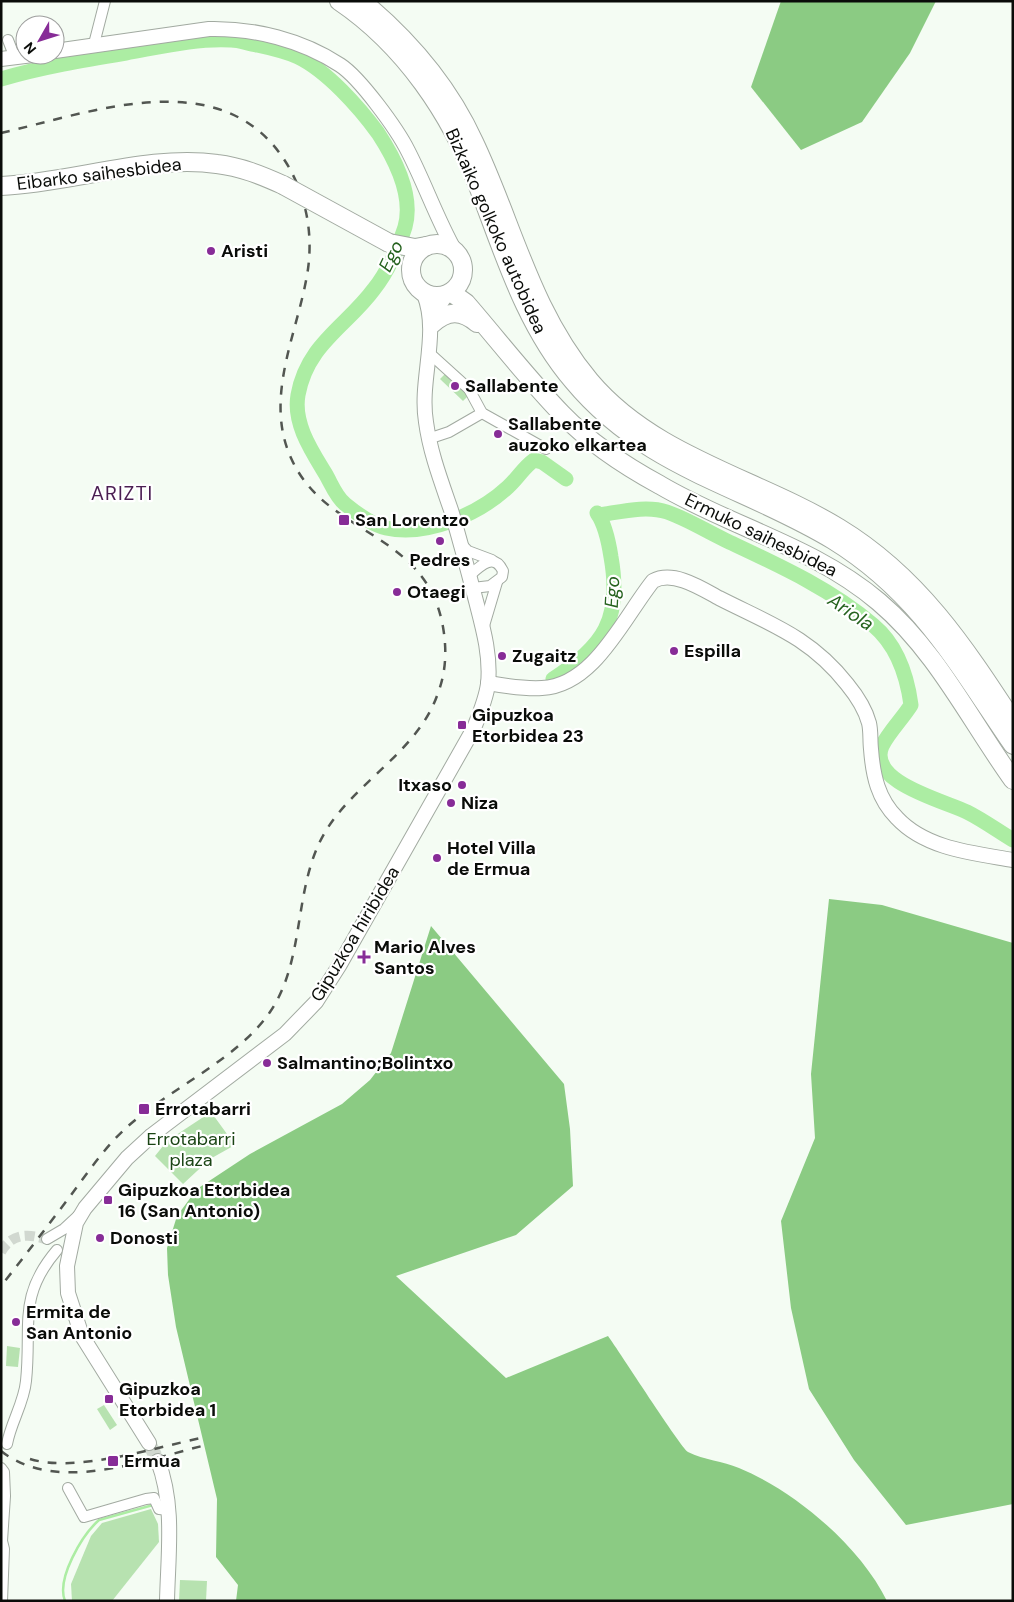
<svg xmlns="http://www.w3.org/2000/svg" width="1014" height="1602" viewBox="0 0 1014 1602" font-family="'DM Sans',sans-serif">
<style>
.green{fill:#b7e2b0}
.forest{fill:#8bcb83}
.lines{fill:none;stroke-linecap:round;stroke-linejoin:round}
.stream{stroke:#aceda3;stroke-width:2.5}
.river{stroke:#aceda3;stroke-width:15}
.street-tunnel{stroke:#d1d8d0;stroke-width:10;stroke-dasharray:10 5;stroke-linecap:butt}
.secondary-tunnel{stroke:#d1d8d0;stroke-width:14;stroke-dasharray:14 7;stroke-linecap:butt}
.street-casing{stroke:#a2aaa1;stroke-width:12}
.secondary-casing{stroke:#a2aaa1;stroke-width:16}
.highway-casing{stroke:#a2aaa1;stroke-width:20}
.street{stroke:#fff;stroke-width:10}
.secondary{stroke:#fff;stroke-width:14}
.highway{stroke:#fff;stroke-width:18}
.rail{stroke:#525651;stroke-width:2.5;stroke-dasharray:9 9;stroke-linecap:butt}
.highway-bridge-casing{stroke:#a2aaa1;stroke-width:20;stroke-linecap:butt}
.highway-bridge{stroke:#fff;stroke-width:18}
.poi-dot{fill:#872c97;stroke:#fff;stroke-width:2}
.labels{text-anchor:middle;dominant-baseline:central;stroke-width:4.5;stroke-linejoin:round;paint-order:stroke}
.street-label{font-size:18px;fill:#0a0c09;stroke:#fff}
.poi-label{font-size:18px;font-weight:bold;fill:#0a0c09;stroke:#fff;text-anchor:start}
.park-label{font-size:18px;fill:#1a4414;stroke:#fff}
.water-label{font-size:19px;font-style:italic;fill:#25621e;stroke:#fff}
.quarter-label{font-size:20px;letter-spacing:1px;fill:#4a1e52;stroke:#fff}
</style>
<rect width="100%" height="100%" fill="#f4fcf3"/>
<g class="green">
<path d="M 447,372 L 470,394 L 463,401 L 440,379 Z"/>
<path d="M 211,1112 L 235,1145 L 210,1159 L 183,1184 L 155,1156 L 167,1141 Z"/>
<path d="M 7,1346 L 20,1348 L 18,1367 L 6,1366 Z"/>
<path d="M 104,1405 L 117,1425 L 110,1430 L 97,1409 Z"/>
<path d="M 151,1509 L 158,1524 L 159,1542 L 112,1601 L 72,1601 L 71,1584 L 91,1536 L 102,1523 Z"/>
<path d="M 180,1580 L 207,1581 L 206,1601 L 179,1601 Z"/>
</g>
<g class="forest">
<path d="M 781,1 L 936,1 L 910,53 L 862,122 L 801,150 L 751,87 Z"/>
<path d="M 829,899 L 882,905 L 1013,943 L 1013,1504 L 906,1525 L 854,1460 L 809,1389 L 791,1308 L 781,1221 L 815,1138 L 811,1074 Z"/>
<path d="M 431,926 L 564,1084 L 570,1129 L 573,1186 L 516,1235 L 396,1276 L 506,1378 L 608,1336 C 619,1351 681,1448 688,1452 C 704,1460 723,1461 739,1468 C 795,1491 860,1546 887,1601 L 236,1601 L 238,1585 L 216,1557 L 217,1499 L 176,1327 L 168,1275 L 167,1248 L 177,1216 L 197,1189 L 250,1154 L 342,1104 L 370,1080 L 391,1053 Z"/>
</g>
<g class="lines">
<path class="stream" d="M 65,1601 C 56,1579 82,1535 99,1520 L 153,1505"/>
<g class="river">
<path d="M 1,79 C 42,67 84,60 126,53 C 160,47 196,38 231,40 C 240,40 248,44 257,45 C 271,48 285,51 298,57 C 327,71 359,107 378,133 C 395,159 414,195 405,227 C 399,247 387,273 374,289 C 347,326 307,344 298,395 C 293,423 311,450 325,473 C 331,483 336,497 345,504 C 356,513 373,525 386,528 C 427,537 479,514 508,487 C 518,478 523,468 534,460 L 542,462 L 566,479"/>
<path d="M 599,515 C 620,512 646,505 667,512 C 687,519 706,531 725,540 C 776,564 830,588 873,625 C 897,645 907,675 911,705 C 903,718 888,733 882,746 C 866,782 945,801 967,812 C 983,820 998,831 1013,840"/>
<path d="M 553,679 C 604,646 622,619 611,557 C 609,544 605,524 597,513"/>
</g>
<path class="street-tunnel" d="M 1,1252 C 11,1234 27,1233 45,1239"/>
<path class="secondary-tunnel" d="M 149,1443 L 158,1461"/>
<defs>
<g id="street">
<path d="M 8,40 L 15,58"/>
<path d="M 94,44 L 105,1"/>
<path d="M 427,351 L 469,389 L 482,413 L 546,449"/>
<path d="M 428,439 L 449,432 L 482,413"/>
<path d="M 461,544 L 468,551 L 492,560"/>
<path d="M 469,576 C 480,566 494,552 503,571 L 502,577 L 490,586 L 473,588"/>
<path d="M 483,629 L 497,582"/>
<path d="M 47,1239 L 64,1229 L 78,1216"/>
<path d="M 7,1444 C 11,1422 24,1403 26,1381 C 32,1325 17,1297 57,1250"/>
<path d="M 1,1468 L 4,1472 L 5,1496 L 2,1541 L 4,1549 L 2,1601"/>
<path d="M 68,1488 L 84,1517 L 146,1499 L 154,1498 L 159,1509 L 169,1510"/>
</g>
<g id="secondary">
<path d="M 55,51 L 209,29 C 254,28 302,40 340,65 C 360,78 397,129 408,151 C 425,184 437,219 455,251"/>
<path d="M 1,59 L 33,55"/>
<path d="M 431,325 L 439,306 L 446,295"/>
<path d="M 488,683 C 505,686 524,689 542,688 C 594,686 624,617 653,581 C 673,570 701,588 719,598 C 770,624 810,637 847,684 C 856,695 865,708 869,723 C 871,731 870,741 871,749 C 873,776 878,799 897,818 C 926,849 973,853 1013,860"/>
<path d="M 149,1443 L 82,1336 L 68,1293 L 67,1266 L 76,1223 L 85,1208 L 127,1158 L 152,1135 L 285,1034 L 316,1002 L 339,966 L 474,728 C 480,713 486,699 488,684 C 491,656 483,628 476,601 C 468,571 460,540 451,510 C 441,481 430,452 426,422 C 419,380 440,334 424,294"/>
<path d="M 158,1461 C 175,1506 168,1554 167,1601"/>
</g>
<g id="highway">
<path d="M 339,1 C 404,45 451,114 478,186 C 504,253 525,325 573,381 C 646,469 742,485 833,540 C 919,593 958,665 1013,745"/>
<path d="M 362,1 C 409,40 449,87 474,142 C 513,224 530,309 590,381 C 654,457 757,478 839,528 C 918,576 964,646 1013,721"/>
<path d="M 1,186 C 71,183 151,154 217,164 C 241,167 261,175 283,185"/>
<path d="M 389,243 L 415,248 L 426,246"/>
<circle cx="437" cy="270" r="26"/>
<path d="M 452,293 L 466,303 C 498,340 528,379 562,414 C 590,443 625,466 660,485 C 733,528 813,546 879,602 C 936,650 970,720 1013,780"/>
<path d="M 432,324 C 448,310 461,310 477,323"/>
</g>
</defs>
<use href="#street" class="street-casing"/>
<use href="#secondary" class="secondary-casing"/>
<use href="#highway" class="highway-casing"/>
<use href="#street" class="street"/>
<use href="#secondary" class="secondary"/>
<use href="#highway" class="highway"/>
<g class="rail">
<path d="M 1,133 C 93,112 224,61 287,164 C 306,196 313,232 308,269 C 299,331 263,396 291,458 C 326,537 426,530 443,627 C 447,650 446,672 438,693 C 419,750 358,780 327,829 C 292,884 307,958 270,1012 C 237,1060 170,1088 126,1128 C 104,1148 86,1175 68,1199 C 46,1228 24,1257 1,1286"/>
<path d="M 1,1451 C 56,1494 142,1461 202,1446"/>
<path d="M 30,1459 C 76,1473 153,1448 201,1438"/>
</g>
<defs>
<path id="highway-bridge" d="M 283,185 L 389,243"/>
</defs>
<use href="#highway-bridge" class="highway-bridge-casing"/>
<use href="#highway-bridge" class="highway-bridge"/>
</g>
<g class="poi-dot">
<circle cx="211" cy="251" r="5"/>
<circle cx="455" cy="386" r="5"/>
<circle cx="498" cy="434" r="5"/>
<rect x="338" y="514" width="12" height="12" rx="2.5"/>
<circle cx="440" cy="541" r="5"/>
<circle cx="397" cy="592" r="5"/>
<circle cx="674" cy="651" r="5"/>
<circle cx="502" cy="656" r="5"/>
<rect x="457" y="720" width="10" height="10" rx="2.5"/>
<circle cx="462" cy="785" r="5"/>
<circle cx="451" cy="803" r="5"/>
<circle cx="437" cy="858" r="5"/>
<path d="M361.5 949.5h5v5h5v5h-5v5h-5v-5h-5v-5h5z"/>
<circle cx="267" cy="1063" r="5"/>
<rect x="138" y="1103" width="12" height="12" rx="2.5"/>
<rect x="103" y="1195" width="10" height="10" rx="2.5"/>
<circle cx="100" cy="1238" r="5"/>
<circle cx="16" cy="1322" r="5"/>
<rect x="104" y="1394" width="10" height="10" rx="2.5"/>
<rect x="107" y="1455" width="12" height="12" rx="2.5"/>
</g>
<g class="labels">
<g class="street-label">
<text transform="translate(99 174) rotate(-7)">Eibarko saihesbidea</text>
<text transform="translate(496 231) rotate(66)">Bizkaiko golkoko autobidea</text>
<text transform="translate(761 535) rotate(26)">Ermuko saihesbidea</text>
<text transform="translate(355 934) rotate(-59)">Gipuzkoa hiribidea</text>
</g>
<g class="poi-label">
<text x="221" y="251">Aristi</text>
<text x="465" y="386">Sallabente</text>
<text x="508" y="424">Sallabente<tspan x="508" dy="21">auzoko elkartea</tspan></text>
<text x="355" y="520">San Lorentzo</text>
<text x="440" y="560" text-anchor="middle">Pedres</text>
<text x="407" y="592">Otaegi</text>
<text x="684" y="651">Espilla</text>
<text x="512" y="656">Zugaitz</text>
<text x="472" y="715">Gipuzkoa<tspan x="472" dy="21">Etorbidea 23</tspan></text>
<text x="452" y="785" text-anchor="end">Itxaso</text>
<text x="461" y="803">Niza</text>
<text x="447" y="848">Hotel Villa<tspan x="447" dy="21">de Ermua</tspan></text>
<text x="374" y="947">Mario Alves<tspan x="374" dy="21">Santos</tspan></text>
<text x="277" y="1063">Salmantino;Bolintxo</text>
<text x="155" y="1109">Errotabarri</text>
<text x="118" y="1190">Gipuzkoa Etorbidea<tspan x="118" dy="21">16 (San Antonio)</tspan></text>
<text x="110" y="1238">Donosti</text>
<text x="26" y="1312">Ermita de<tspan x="26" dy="21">San Antonio</tspan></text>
<text x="119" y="1389">Gipuzkoa<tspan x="119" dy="21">Etorbidea 1</tspan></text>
<text x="124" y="1461">Ermua</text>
</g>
<g class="park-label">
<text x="191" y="1139">Errotabarri<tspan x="191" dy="21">plaza</tspan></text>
</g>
<g class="water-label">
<text transform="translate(391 256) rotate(-64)">Ego</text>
<text transform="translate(612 592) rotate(-87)">Ego</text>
<text transform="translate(851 612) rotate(34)">Ariola</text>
</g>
<g class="quarter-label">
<text x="122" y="493">ARIZTI</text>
</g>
</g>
<rect width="1014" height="1602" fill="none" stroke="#0a0c09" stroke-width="5"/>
<g transform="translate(40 40) rotate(231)"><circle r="24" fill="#ffffff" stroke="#9d9e9d"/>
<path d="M0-4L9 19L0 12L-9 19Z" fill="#872c97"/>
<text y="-8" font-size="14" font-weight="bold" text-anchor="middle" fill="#0a0c09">N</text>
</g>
</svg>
